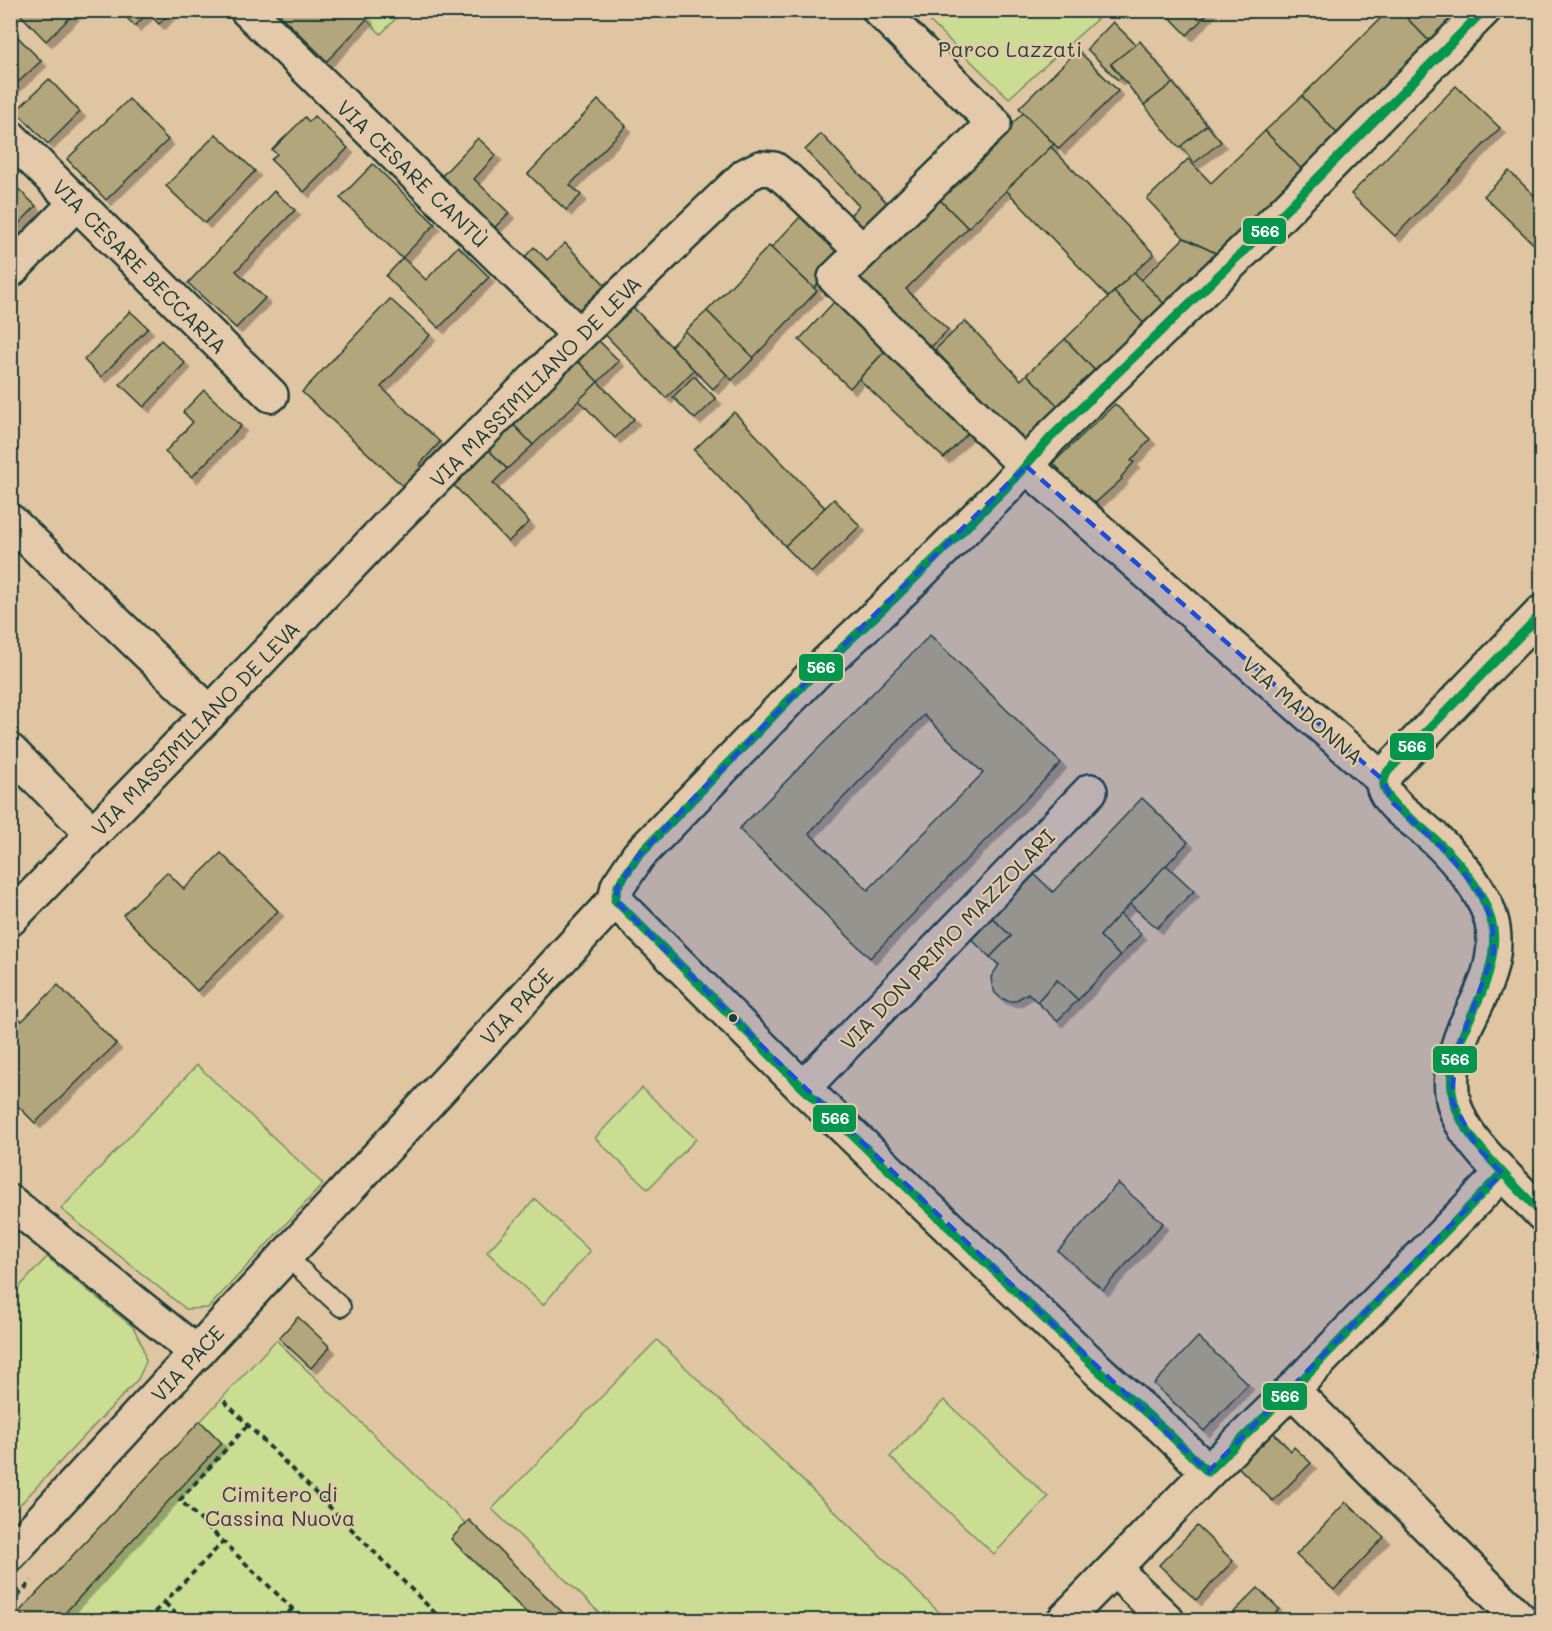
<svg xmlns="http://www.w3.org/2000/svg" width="1552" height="1631" viewBox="0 0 1552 1631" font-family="Mali,sans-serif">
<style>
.green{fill:#cbdd92;stroke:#758d63;stroke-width:1.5}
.building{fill:#b4a67c;stroke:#1f3d34;stroke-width:1.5;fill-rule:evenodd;filter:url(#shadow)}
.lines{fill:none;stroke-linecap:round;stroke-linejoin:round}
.lane-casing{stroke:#1f3d34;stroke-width:22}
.street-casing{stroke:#1f3d34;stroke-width:38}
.secondary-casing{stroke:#1f3d34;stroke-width:38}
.path{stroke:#1f3d34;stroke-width:4;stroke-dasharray:6 4.5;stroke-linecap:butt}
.lane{stroke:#e4c9ab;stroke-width:18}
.street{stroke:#e4c9ab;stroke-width:33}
.secondary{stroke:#e4c9ab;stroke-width:33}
.bus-1-casing{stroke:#e4c9ab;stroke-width:14}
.bus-1{stroke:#05964d;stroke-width:9}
.marked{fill:#1d4ed8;fill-opacity:0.2;stroke:#1d4ed8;stroke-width:4.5;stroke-dasharray:12 8;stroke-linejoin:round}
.bus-dot{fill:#1f3d34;stroke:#e4c9ab;stroke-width:2}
.labels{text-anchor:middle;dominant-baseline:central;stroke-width:4.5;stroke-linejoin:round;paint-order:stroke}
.park-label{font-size:21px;fill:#284539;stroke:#e4c9ab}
.street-label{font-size:21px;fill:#1f3d34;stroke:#e4c9ab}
.line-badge{stroke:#e4c9ab;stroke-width:2}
.badge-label{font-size:16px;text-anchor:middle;font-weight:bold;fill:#fff}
</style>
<defs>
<filter id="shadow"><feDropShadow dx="5.5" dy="5.5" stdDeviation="0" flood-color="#0004"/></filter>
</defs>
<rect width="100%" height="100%" fill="#e0c5a2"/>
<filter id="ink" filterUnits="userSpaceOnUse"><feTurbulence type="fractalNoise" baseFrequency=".0167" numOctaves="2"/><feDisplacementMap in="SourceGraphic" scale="12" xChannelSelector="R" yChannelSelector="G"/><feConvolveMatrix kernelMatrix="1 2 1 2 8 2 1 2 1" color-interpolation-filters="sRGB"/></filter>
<g filter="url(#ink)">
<g class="green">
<path d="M 357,11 L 403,11 L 381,34 Z"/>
<path d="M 919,11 L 1106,11 L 1009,98 Z"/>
<path d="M 197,1065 L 323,1184 L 208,1308 L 186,1309 L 61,1209 Z"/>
<path d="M 642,1088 L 696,1139 L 648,1189 L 595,1138 Z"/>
<path d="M 535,1199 L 590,1251 L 543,1305 L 487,1252 Z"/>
<path d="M 47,1257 L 133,1327 L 142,1345 L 146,1362 L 138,1379 L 11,1514 L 11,1296 Z"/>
<path d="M 276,1340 L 565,1620 L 16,1620 Z"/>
<path d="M 657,1340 L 947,1620 L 607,1620 L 492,1509 Z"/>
<path d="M 944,1400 L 1048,1497 L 994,1554 L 890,1457 Z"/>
</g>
<g class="building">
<path d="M 16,10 L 78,10 L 46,41 Z"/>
<path d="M 119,10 L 173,10 L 159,24 L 148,13 L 135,26 Z"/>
<path d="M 284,10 L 360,10 L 368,18 L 327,61 L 280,15 Z"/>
<path d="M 1163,10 L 1211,10 L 1187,35 Z"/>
<path d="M 1389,10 L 1399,10 L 1438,50 L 1344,141 L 1302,96 Z"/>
<path d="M 1399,10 L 1469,10 L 1438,50 Z"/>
<path d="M 1113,22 L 1136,45 L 1111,64 L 1122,77 L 1118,80 L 1087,49 Z"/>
<path d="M 10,29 L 41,61 L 10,90 Z"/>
<path d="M 1140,41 L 1173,83 L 1144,105 L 1111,64 Z"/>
<path d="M 1078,50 L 1118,91 L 1059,149 L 1019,108 Z"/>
<path d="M 49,79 L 80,112 L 48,144 L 16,111 Z"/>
<path d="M 1173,83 L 1207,125 L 1179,148 L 1144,105 Z"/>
<path d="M 1456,86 L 1500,128 L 1395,236 L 1351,194 Z"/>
<path d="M 1302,96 L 1344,141 L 1308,176 L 1265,131 Z"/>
<path d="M 129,99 L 168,140 L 106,200 L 67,159 Z"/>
<path d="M 598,100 L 626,126 L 570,185 L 581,195 L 566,210 L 528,174 Z"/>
<path d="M 1023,113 L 1054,144 L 968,228 L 937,197 Z"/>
<path d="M 314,116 L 348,148 L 304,192 L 271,160 L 277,154 L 272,150 L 305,117 L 309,122 Z"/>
<path d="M 1207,125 L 1221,142 L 1194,163 L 1181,146 Z"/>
<path d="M 1265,131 L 1308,176 L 1224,257 L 1184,238 L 1147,199 L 1188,159 L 1211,183 Z"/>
<path d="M 216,134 L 255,171 L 205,223 L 166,186 Z"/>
<path d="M 821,134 L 888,204 L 859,231 L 846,219 L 859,206 L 805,150 Z"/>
<path d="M 478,138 L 496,155 L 474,179 L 509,213 L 489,233 L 436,182 Z"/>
<path d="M 1051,147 L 1154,254 L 1108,297 L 1006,190 Z"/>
<path d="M 373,164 L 435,224 L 402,258 L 340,198 Z"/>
<path d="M 1509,171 L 1542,203 L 1542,252 L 1484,196 Z"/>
<path d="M 10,181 L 36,206 L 10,233 Z"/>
<path d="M 274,191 L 295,210 L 236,271 L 265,298 L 236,328 L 188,283 Z"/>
<path d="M 937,197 L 968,228 L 906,289 L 948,330 L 921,357 L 855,277 Z"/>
<path d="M 800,217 L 843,258 L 814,288 L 771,248 Z"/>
<path d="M 1184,238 L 1224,257 L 1169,309 L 1141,280 Z"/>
<path d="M 565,243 L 606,286 L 577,315 L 523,259 L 534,247 L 547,260 Z"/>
<path d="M 458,246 L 489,277 L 439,328 L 386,276 L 403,258 L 426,280 Z"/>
<path d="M 769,246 L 817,291 L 753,358 L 707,311 Z"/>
<path d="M 1134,272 L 1169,309 L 1148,328 L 1114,292 Z"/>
<path d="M 1114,292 L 1148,328 L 1099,375 L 1065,339 Z"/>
<path d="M 390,299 L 430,335 L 381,387 L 440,442 L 419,465 L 425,469 L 406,489 L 302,392 Z"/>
<path d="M 628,302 L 694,370 L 666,398 L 600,329 Z"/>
<path d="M 834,302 L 886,350 L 850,388 L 799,340 Z"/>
<path d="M 130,311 L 148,328 L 101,377 L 84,360 Z"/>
<path d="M 707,311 L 754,358 L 732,380 L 685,331 Z"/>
<path d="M 965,321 L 1021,380 L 1027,374 L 1062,410 L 1030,441 L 1009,442 L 971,402 L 978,395 L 935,350 Z"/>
<path d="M 685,331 L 727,375 L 713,389 L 671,346 Z"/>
<path d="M 594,336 L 619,361 L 598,382 L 573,356 Z"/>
<path d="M 1065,339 L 1099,375 L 1062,410 L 1027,374 Z"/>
<path d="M 161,340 L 185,363 L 144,407 L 120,384 Z"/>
<path d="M 886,350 L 971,430 L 944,458 L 859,379 Z"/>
<path d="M 573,356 L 598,382 L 533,445 L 508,419 Z"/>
<path d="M 694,376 L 716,399 L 695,419 L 673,397 Z"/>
<path d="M 598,382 L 634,419 L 615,438 L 579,400 Z"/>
<path d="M 204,390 L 241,426 L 192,477 L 165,452 L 193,422 L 183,412 Z"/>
<path d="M 1115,404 L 1150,439 L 1131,461 L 1134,462 L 1121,477 L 1122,479 L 1093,505 L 1082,497 L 1059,472 L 1060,470 L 1053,463 Z"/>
<path d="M 734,412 L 825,508 L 785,546 L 694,450 Z"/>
<path d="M 508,419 L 533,445 L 507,469 L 483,444 Z"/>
<path d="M 483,444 L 507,469 L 493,483 L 529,522 L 508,542 L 447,478 Z"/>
<path d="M 834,499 L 860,526 L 811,573 L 785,546 Z"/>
<path d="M 930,635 L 1061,763 L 870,958 L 739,829 ZM 924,715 L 983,773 L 868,890 L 809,833 Z"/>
<path d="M 1142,798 L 1188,842 L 1100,936 L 1120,956 L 1078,1000 L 1057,980 L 1037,1002 L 1028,993 L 1015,1001 L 1008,1001 L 1001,998 L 995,993 L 992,985 L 991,977 L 999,965 L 990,957 L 1011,936 L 990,916 L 1032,872 L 1053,892 Z"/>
<path d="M 221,853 L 278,911 L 197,991 L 123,915 L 167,872 L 184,889 Z"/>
<path d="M 1166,865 L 1194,891 L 1157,928 L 1130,904 Z"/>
<path d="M 1120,914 L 1141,934 L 1120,956 L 1100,936 Z"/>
<path d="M 990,916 L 1011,936 L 990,957 L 969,937 Z"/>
<path d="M 1057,980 L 1078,1000 L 1057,1021 L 1037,1002 Z"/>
<path d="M 58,985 L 116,1044 L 35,1123 L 10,1098 L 10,1010 L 22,1021 Z"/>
<path d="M 1118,1183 L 1163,1223 L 1103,1290 L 1058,1251 Z"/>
<path d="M 298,1317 L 330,1347 L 311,1368 L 279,1338 Z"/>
<path d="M 1198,1337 L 1248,1384 L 1204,1431 L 1154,1384 Z"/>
<path d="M 1542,1342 L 1542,1363 L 1531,1353 Z"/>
<path d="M 200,1421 L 222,1443 L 65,1613 L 74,1620 L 28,1620 L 19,1612 Z"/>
<path d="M 1271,1430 L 1291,1451 L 1294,1447 L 1311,1463 L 1273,1501 L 1236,1465 Z"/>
<path d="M 1346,1502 L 1384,1537 L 1334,1590 L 1296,1555 Z"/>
<path d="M 469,1520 L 565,1615 L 560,1620 L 526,1620 L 530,1616 L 451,1539 Z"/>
<path d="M 1197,1526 L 1233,1561 L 1196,1600 L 1159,1565 Z"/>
<path d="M 1258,1588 L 1279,1609 L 1268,1620 L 1226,1620 Z"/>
</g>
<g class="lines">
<defs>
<path id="lane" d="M 286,1256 L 341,1307"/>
<g id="street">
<path d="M 247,10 L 579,335"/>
<path d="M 879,10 L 994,123 L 835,278 L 1026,466 L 1383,780"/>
<path d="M 10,137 L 271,395"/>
<path d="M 10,271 L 76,203"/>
<path d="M 10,521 L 210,713"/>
<path d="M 10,751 L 93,834"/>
<path d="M 10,919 L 210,713 L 387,527 L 579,335 L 746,175 L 760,168 L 774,169 L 788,180 L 862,251"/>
<path d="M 803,1088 L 1090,791"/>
<path d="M 1502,1173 L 1542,1214"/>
<path d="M 10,1202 L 197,1353"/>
<path d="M 1292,1390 L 1521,1620"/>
<path d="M 1114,1569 L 1167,1620"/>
<path d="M 1064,1620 L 1208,1472"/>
</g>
<g id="secondary">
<path d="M 615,900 L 803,1088 L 1101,1373 L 1163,1428 L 1208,1472 L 1292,1390 L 1502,1173 C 1454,1123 1437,1096 1465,1027 C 1472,1012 1480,998 1486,982 C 1493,963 1497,940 1491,919 C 1482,887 1449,850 1424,829 C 1411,818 1393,807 1385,791 C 1381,783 1384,778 1388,771 L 1542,612"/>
<path d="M 10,1554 L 615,900 L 618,886 L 638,856 L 814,674 L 894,599 L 1005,489 L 1051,437 L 1277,219 L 1484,10"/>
</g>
</defs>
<use href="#lane" class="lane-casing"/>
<use href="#street" class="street-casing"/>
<use href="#secondary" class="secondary-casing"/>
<g class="path">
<path d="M 224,1401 L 442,1620"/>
<path d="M 247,1426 L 180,1500 L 304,1620"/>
<path d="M 165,1603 L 182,1620"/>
<path d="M 10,1604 L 32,1581"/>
<path d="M 10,1618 L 13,1620"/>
<path d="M 147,1620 L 223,1542"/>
<path d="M 281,1620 L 292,1609"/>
</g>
<use href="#lane" class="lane"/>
<use href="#street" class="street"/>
<use href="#secondary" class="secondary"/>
<defs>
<g id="bus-1">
<path d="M 1484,10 L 1277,219 L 1051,437 L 1005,489 L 894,599 L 814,674 L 638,856 L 618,886 L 615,900 L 803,1088 L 1101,1373 L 1163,1428 L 1208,1472 L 1292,1390 L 1502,1173"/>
<path d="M 1542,613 L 1388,771 C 1384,778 1382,784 1386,792 C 1393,808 1409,816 1421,827 C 1450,851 1481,883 1491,920 C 1498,941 1490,972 1482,992 C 1471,1018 1456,1044 1452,1073 C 1447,1114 1475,1143 1501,1171 C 1514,1185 1528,1200 1542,1213"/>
</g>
</defs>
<use href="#bus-1" class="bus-1-casing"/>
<use href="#bus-1" class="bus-1"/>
</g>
</g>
<path class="marked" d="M 1026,466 L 1383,780 L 1393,803 L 1446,851 L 1482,896 L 1492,921 L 1494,952 L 1455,1057 L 1452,1101 L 1477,1147 L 1502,1173 L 1208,1472 L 777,1061 L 615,900 L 618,886 L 638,856 L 814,674 Z"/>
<circle class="bus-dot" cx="733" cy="1018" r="5"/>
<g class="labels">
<g class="park-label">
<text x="1010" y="48">Parco Lazzati</text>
<text x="280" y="1493">Cimitero di<tspan x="280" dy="24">Cassina Nuova</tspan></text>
</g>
<g class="street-label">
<text transform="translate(413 173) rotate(44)">VIA CESARE CANTÙ</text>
<text transform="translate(140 266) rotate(45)">VIA CESARE BECCARIA</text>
<text transform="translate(535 381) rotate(-45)">VIA MASSIMILIANO DE LEVA</text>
<text transform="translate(1303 710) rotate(41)">VIA MADONNA</text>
<text transform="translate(195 728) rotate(-46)">VIA MASSIMILIANO DE LEVA</text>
<text transform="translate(947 939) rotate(-46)">VIA DON PRIMO MAZZOLARI</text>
<text transform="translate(516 1006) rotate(-47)">VIA PACE</text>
<text transform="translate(187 1363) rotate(-47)">VIA PACE</text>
</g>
</g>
<g class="line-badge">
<rect x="1242" y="217" width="45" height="28" rx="6" fill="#05964d"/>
<rect x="798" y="653" width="46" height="29" rx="6" fill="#05964d"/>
<rect x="1389" y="732" width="46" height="29" rx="6" fill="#05964d"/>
<rect x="1432" y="1045" width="46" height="29" rx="6" fill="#05964d"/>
<rect x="812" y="1104" width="45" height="29" rx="6" fill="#05964d"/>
<rect x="1262" y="1382" width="46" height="29" rx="6" fill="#05964d"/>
</g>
<g class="badge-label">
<text x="1265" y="237">566</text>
<text x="821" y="673">566</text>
<text x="1412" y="752">566</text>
<text x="1455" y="1065">566</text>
<text x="835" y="1124">566</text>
<text x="1285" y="1402">566</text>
</g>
<rect width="1552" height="1631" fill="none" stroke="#e4c9ab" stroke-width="36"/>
<rect x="18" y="18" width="1516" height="1595" fill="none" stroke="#1f3d34" stroke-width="2" filter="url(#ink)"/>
</svg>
